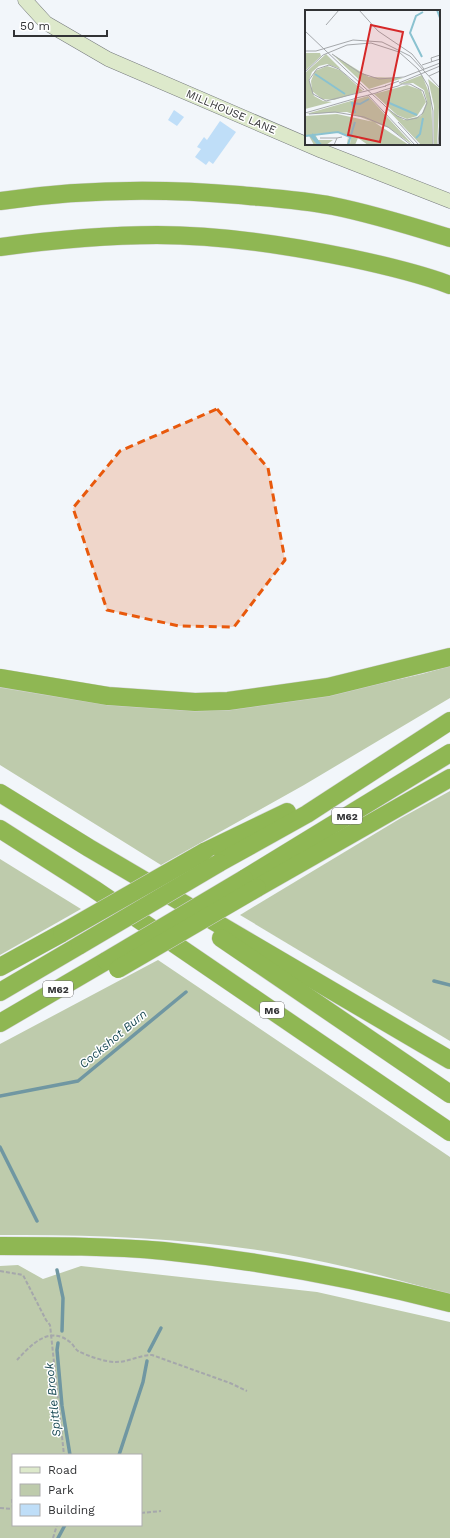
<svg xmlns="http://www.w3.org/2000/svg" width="450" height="1538" viewBox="0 0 450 1538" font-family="'Work Sans',sans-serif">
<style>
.green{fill:#becbac;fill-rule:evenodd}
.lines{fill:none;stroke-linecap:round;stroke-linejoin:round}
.stream{stroke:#7097a2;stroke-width:3.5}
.building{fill:#bfdef8}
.secondary-casing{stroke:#767a7d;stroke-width:15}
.highway-casing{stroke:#d2d2d3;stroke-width:19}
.path{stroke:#a5a7ab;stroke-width:2;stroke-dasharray:4 2;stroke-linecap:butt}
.secondary{stroke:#dde9cb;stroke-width:14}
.highway{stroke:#8fb753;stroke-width:18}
.highway-bridge-casing{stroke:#d2d2d3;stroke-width:19;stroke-linecap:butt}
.highway-bridge{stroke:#8fb753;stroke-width:18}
.marked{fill:#e8590c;fill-opacity:0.2;stroke:#e8590c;stroke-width:3;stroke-dasharray:8 5;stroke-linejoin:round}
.labels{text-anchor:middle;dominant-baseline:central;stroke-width:3;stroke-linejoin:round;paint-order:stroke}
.shield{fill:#fff;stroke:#707072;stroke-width:1}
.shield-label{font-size:10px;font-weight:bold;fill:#323335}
.street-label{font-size:11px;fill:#323335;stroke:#fff}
.water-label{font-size:12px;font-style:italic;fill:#1b4b56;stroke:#fff}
.inset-river{fill:none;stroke:#8ac2d0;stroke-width:2}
.inset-road{fill:none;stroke:#a5a8ab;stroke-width:1}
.view{fill:#d62828;fill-opacity:0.15;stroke:#d62828;stroke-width:2}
.inset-edge{fill:none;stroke:#323335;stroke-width:2}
</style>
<rect width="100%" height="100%" fill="#f2f6fa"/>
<g class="green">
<path d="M 450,666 L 450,698 L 304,785 L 161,865 L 0,765 L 0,684 L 80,700 L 338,693 L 422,674 Z"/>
<path d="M 450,791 L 450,1041 L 240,915 L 401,818 Z"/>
<path d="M 0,859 L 81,909 L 0,955 Z"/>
<path d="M 158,960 L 450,1157 L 450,1294 C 405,1282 360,1269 314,1260 C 212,1239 104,1234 0,1235 L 0,1044 Z"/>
<path d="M 18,1265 L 43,1279 L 81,1266 L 317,1292 L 450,1322 L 450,1538 L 0,1538 L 0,1266 ZM 13,1455 L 141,1455 L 141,1525 L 13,1525 Z"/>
</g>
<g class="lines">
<g class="stream">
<path d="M 434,981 L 450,985"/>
<path d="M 0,1096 L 78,1081 L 186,992"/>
<path d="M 0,1147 L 37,1221"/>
<path d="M 57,1270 L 63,1298 L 62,1331"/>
<path d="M 58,1343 L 57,1350 L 62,1406 L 70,1455"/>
<path d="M 149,1351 L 161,1328"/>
<path d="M 119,1455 L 143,1382 L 147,1361"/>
<path d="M 58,1538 L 65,1525"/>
</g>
</g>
<g class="building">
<path d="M 174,110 L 184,117 L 177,126 L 168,120 Z"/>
<path d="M 220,121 L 236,132 L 213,164 L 209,161 L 206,165 L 195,157 L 201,149 L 197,147 L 204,137 L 207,140 Z"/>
</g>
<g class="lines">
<defs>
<path id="secondary" d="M 25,0 L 46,23 L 108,59 L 322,151 L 450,201"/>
<g id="highway">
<path d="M 0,201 C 80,189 159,188 239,195 C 270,198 302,200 333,206 C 373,214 411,226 450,238"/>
<path d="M 0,247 C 52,240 105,235 157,235 C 222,235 287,245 350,258 C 383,265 418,273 450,285"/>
<path d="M 0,678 L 108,696 L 195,702 L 228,701 L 328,687 L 450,657"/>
<path d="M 0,793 L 89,848 L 450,1060"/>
<path d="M 0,829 L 94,889 L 450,1132"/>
<path d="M 204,852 L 287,812"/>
<path d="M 219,863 L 307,814 L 450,721"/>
<path d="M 244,879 L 450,753"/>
<path d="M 257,888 L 450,778"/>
<path d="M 221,938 L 450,1094"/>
<path d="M 0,967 L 62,933"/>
<path d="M 0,992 L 80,945"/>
<path d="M 0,1023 L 106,961"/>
<path d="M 0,1246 C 54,1246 109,1246 164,1251 C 260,1261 356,1279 450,1303"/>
</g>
</defs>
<use href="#secondary" class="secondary-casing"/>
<use href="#highway" class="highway-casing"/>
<g class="path">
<path d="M 0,1271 L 23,1275 L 46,1320 L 50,1325 L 64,1455"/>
<path d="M 17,1360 C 31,1345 49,1325 70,1342 C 73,1344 75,1349 78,1351 C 88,1356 105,1362 116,1362 C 128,1362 140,1355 152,1355 L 230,1383 L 247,1391"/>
<path d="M 12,1499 L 13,1510"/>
<path d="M 0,1508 L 12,1509"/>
<path d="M 141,1513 L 161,1511"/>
<path d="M 53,1538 L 57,1525"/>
</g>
<use href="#secondary" class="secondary"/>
<use href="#highway" class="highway"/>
<defs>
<g id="highway-bridge">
<path d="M 62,933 L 204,852"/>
<path d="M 80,945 L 219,863"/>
<path d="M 106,961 L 244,879"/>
<path d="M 118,969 L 257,888"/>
</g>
</defs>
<use href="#highway-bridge" class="highway-bridge-casing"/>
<use href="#highway-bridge" class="highway-bridge"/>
</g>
<path class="marked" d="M 217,409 L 268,468 L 285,560 L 234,627 L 179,626 L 107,610 L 73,508 L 120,451 Z"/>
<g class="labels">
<g class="shield">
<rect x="332" y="808" width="30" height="16" rx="3"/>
<rect x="43" y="981" width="30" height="16" rx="3"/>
<rect x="260" y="1002" width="24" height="16" rx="3"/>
</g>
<g class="shield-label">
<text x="347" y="816">M62</text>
<text x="58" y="989">M62</text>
<text x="272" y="1010">M6</text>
</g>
<g class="street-label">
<text transform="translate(231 112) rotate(23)">MILLHOUSE LANE</text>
</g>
<g class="water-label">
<text transform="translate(113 1039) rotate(-40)">Cockshot Burn</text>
<text transform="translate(53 1400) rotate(-96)">Spittle Brook</text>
</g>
</g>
<g transform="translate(305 10)">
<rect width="135" height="135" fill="#f2f6fa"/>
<path d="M 0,43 L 15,43 L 16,46 L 0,61 ZM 21,44 L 36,59 L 22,54 L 14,56 L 7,62 L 4,70 L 9,86 L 18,91 L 27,92 L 0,99 L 0,63 ZM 27,44 L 64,67 L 98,68 L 64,79 ZM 22,56 L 35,60 L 58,81 L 29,90 L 17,89 L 7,81 L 6,71 L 10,61 ZM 117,65 L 126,88 L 128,135 L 116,135 L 81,98 L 99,110 L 116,106 L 122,91 L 119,80 L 108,73 L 94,74 ZM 123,69 L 135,79 L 132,135 L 129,135 L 129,96 ZM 102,75 L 116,80 L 121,92 L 112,106 L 102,109 L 92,105 L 69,84 ZM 63,86 L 108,135 L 84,118 L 42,102 L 1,104 ZM 32,104 L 69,112 L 104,135 L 63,135 L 53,128 L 50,135 L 42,135 L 43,127 L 45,134 L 46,127 L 34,122 L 10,124 L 13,130 L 28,130 L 21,135 L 9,135 L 4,126 L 0,127 L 0,106 Z" fill="#becbac"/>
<path class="inset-river" d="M 118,0 L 132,0 L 135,8M 117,47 L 105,23 L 111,6 L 118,2M 10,64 L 40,84M 82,92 L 112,105M 50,103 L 47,93 L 55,94 L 64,89M 7,124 L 16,135M 5,125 L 14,135M 0,126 L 33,122 L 45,127M 111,128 L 115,124 L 118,108M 43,135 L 50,112"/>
<path class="inset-road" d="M 54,0 L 73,21 L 107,44 L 119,59M 21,15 L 34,0M 0,21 L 59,77 L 77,93 L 82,98 L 92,106 L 102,110 L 112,108 L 118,103 L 122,93 L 118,81 L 105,74 L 97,74 L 93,76 L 79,80 L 71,83 L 60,86 L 51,88M 0,41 L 11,41 L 48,30 L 77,32 L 105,46 L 135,78M 27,44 L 55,63 L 74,69 L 99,67 L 135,53M 127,52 L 126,48 L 135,45M 117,55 L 135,49M 0,62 L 18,45 L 42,35 L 66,33 L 94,42 L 113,59 L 123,76 L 128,101 L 128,135M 124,66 L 135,61M 94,73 L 135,56M 80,76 L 94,71M 59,80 L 34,59 L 24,55 L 12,59 L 4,70 L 8,84 L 21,91 L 81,76M 63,85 L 110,135M 0,103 L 52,88M 4,104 L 30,102 L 59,107 L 83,117 L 106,135M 93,112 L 114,135M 15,128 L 32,128M 29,135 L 32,128 L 37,127M 133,135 L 135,110"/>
<path class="view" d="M 66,15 L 98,22 L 75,132 L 43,125 Z"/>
<rect width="135" height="135" class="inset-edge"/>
</g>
<rect x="12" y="1454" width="130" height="72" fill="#ffffff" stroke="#adadae"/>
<rect x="20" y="1467" width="20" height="6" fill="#dde9cb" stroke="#adadae"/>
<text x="48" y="1474" font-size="12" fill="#323335">Road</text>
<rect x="20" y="1484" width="20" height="12" fill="#becbac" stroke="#adadae"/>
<text x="48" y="1494" font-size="12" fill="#323335">Park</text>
<rect x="20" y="1504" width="20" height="12" fill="#bfdef8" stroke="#adadae"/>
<text x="48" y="1514" font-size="12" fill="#323335">Building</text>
<path d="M14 30v6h93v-6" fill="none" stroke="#323335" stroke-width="2"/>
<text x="20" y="30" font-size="12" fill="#323335" stroke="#ffffff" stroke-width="3" paint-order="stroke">50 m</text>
</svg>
